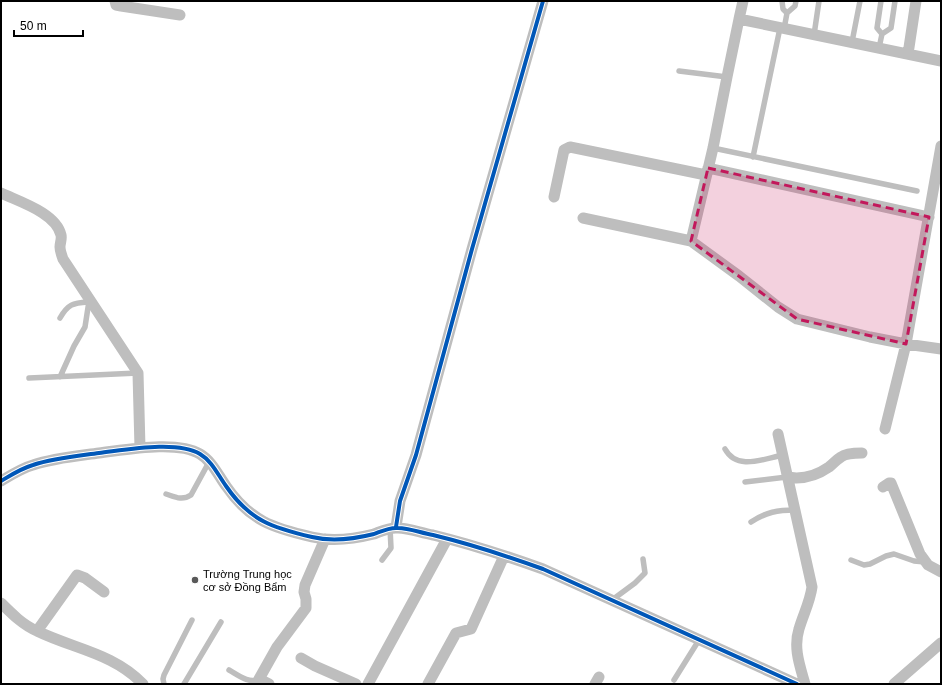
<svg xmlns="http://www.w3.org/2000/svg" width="942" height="685" font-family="Arial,sans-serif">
  <rect width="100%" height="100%" fill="#fff"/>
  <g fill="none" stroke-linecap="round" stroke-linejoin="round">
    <!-- service -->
    <path stroke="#bebebe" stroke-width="5.5" d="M782 1 783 9 787 13
      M881 1 877 28 882 34
      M784 29 787 13 795 6 796 1
      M814 35 819 1
      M852 42 860 1
      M879 48 882 34 891 28 895 1
      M679 71 727 77
      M713 148 917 191
      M753 157 780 28
      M60 318C68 304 73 303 88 302
      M60 377 74 346 85 327 89 301
      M29 378 138 373
      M725 449C737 471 763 459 783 455
      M745 482 787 477
      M166 494C175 497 182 501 191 495L209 462
      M751 522C766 512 778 510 795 510
      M382 560 391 548 390 528
      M851 560 864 565 870 564 886 556 894 554 914 561 925 562
      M612 600 635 583 645 573 643 559
      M229 670C238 675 249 684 259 679
      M674 680 699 640
      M164 684 163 679 164 675 192 620
      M184 684 221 622"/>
    <!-- minor -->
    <path stroke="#bebebe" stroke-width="11" d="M115 1 116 5 121 6 180 15
      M743 1 739 19 941 61
      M908 54 916 1
      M708 168 929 217
      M1 193C20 202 56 213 61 235 62 239 60 243 60 247 60 251 62 256 63 259L138 373 140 448
      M554 197 564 150 570 147 706 175
      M583 218 691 241 739 276 778 307 797 319 870 337 906 344 941 349
      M691 241 713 148 727 77 739 19
      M885 429 906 344 941 146
      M778 434 812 587C810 602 803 615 799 629 793 648 800 666 805 684
      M787 477C803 480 816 476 829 467 833 464 836 460 841 457 846 453 856 453 862 453
      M1 481C11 475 22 468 33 465 54 458 77 456 99 453 125 450 177 440 200 454 212 461 218 475 226 486 250 521 273 528 312 537 333 542 354 539 374 534 382 531 390 527 398 528 409 528 421 533 433 535 470 544 507 556 543 569L797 684
      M883 487 889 483H891L920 554 928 565 941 572
      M396 527 400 501 416 455 472 249 543 1
      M1 603C12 614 23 625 37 631 74 649 113 653 143 684
      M37 631 77 575 85 578 104 592
      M301 658 315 666 356 684
      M269 684 259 679 277 647 306 608V599L304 592 305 585 325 539
      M368 684 447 539
      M428 684 456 633 471 629 504 556
      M595 684 599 677
      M894 684 941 643"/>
    <defs>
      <path id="cycleway" d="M1 481C11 475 22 468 33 465 54 458 77 456 99 453 125 450 177 440 200 454 212 461 218 475 226 486 250 521 273 528 312 537 333 542 354 539 374 534 382 531 390 527 398 528 409 528 421 533 433 535 470 544 507 556 543 569L797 684
        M396 527 400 501 416 455 472 249 543 1"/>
    </defs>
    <!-- cycleway casing -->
    <use href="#cycleway" stroke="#fff" stroke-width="6"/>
    <!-- cycleway -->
    <use href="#cycleway" stroke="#0057b8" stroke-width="4"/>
  </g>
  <!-- marked area -->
  <path fill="#c2185b" fill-opacity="0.2" stroke="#c2185b" stroke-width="3" stroke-dasharray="8 5" stroke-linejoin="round" d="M708 168 929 217 906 344 797 319 691 241Z"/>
  <!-- markers -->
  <circle fill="#595959" stroke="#fff" stroke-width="1.5" cx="195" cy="580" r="4"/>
  <g text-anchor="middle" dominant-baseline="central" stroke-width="3" stroke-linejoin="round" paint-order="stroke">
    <!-- poi labels -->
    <g font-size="11" fill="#000" stroke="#fff" text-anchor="start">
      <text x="203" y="574">Trường Trung học<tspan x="203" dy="13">cơ sở Đồng Bẩm</tspan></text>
    </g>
  </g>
  <!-- border -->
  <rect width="942" height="685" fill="none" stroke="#000000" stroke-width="4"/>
  <!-- scale -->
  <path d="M14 30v6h69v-6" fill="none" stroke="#000000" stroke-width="2"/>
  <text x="20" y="30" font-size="12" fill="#000000" stroke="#ffffff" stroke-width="3" paint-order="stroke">50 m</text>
</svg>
